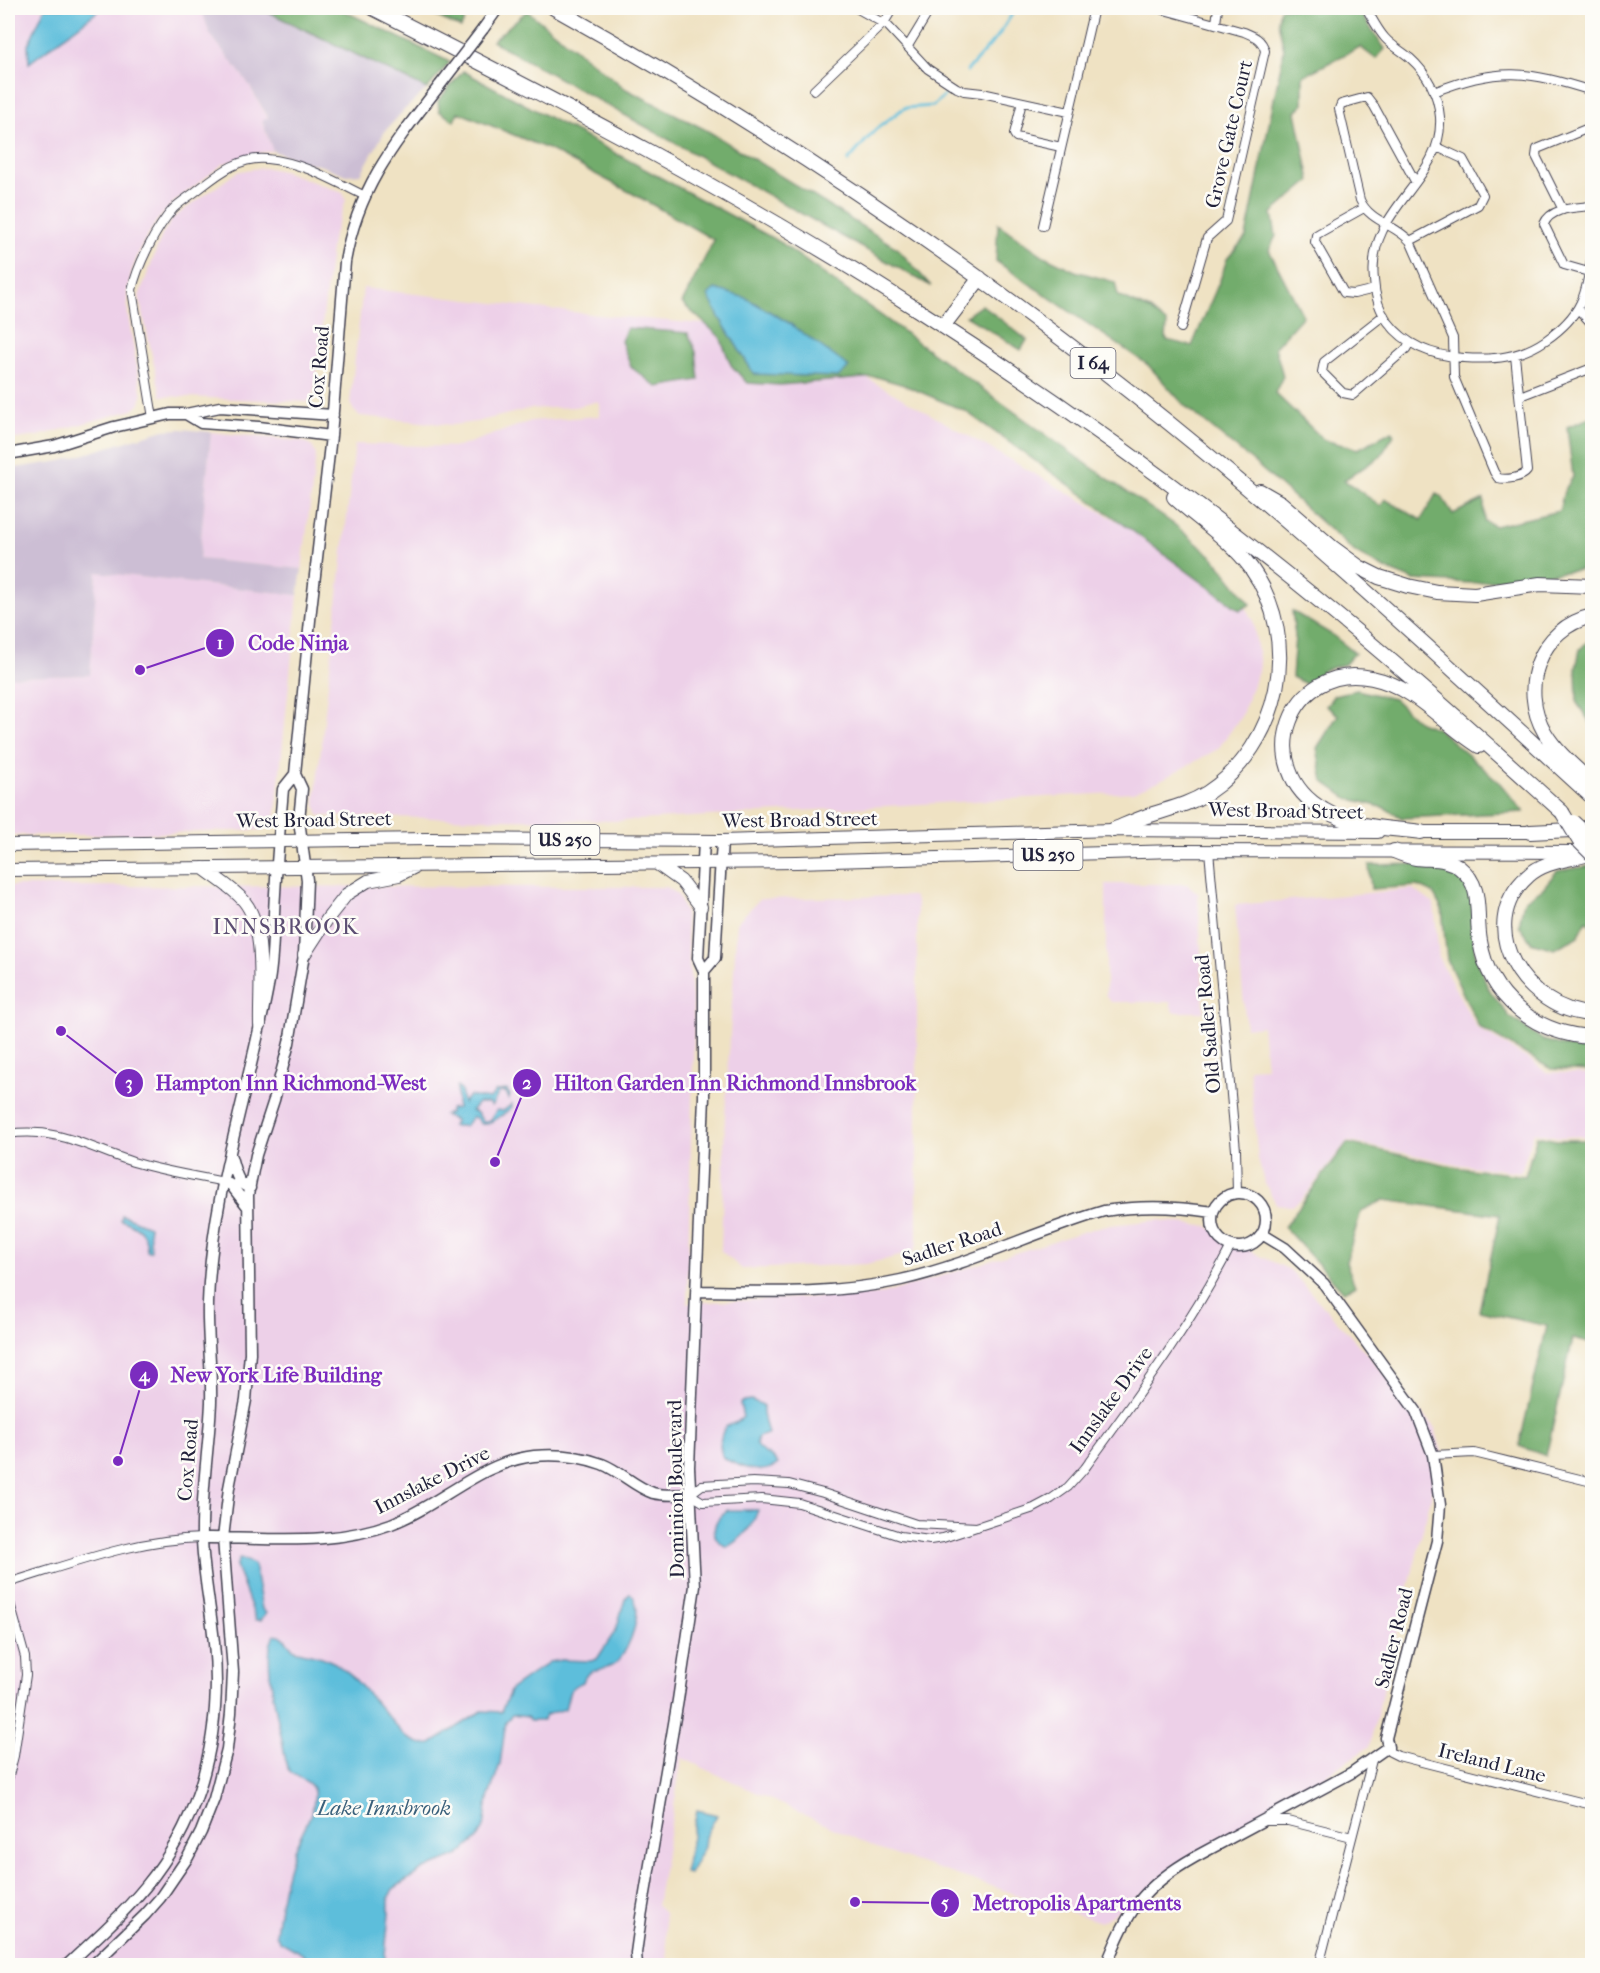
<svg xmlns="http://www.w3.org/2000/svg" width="1600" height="1973" font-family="'IM FELL French Canon',serif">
  <rect width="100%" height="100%" fill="#fdfcf7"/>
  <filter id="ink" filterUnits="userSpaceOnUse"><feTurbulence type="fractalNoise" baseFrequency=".0167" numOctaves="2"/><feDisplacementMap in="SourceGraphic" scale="12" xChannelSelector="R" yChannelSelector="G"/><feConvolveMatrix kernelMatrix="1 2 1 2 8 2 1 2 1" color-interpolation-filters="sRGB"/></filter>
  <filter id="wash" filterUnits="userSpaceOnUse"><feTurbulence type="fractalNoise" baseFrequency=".008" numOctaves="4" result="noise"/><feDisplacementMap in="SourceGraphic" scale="24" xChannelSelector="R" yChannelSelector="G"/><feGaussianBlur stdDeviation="1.35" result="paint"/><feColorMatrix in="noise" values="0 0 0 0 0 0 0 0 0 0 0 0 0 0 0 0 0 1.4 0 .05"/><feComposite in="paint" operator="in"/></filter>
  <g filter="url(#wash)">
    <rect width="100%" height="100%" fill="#efe2c3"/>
    <!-- built -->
    <path fill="#edd0e8" d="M8 8H201L210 34 246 80 268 118 262 122 273 151 252 154 223 164 173 203 156 222 142 245 132 270 127 293 128 315 142 396 139 405 133 410 38 436 8 440Z
      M268 168 283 171 343 193 346 200 332 240 315 387 311 398 307 402 161 396 139 296 162 235 173 218 237 172 251 169Z
      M363 288 599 315 784 331 1235 588 1253 621 1260 665 1242 715 1218 749 1157 782 1133 792 620 821 319 816 315 801 355 444 458 447 531 421 599 416V401L575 407 529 409 476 422 452 425 360 416 354 411 350 403Z
      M211 432 300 441 307 443 313 448 316 455 302 569 199 559Z
      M97 572 298 595 275 821 271 827 262 830 104 835H8V677L90 675Z
      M1106 884H1187L1198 893 1204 1012H1173L1170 1002H1111L1106 996Z
      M8 886 666 887 678 895 685 913 694 1021 687 1303 883 1294 1102 1226 1158 1220 1209 1227 1260 1256 1290 1270 1435 1428 1442 1453 1369 1747 1101 1922 880 1850 682 1758 657 1906 664 1913 668 1965H8Z
      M1413 889 1434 904 1439 959 1477 1028 1533 1062 1546 1072 1592 1074V1136L1559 1137 1534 1132 1521 1172 1462 1165 1347 1141 1303 1198 1292 1206 1277 1205 1264 1182 1258 1159 1249 1068 1266 1067 1262 1026 1246 1028 1235 905Z
      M913 896 917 903V1244L913 1253 866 1264 742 1269 721 1251 725 1116 737 922 760 899Z"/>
    <!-- industrial -->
    <path fill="#ccbed4" d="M201 8H260L427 89 405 109 385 131 361 174 347 175 319 165 304 162 273 151 262 121 268 117 246 80 210 34Z
      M181 429 211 432 199 559 302 569 298 595 97 572 90 675 8 677V469L62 461 164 430Z"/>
    <!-- forest -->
    <path fill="#72ac6c" stroke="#4a6754" stroke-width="1.5" fill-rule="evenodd" d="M260 8H338L450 62 427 89Z
      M419 8H469L461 28Z
      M1280 8H1353L1361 14 1385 49 1376 59 1360 47 1303 76V104L1296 112 1310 181 1272 213 1276 236 1269 250 1303 316 1275 347 1283 376 1275 393 1324 440 1358 449 1392 431 1394 435 1380 457 1344 480 1381 506 1385 499 1421 520 1436 494 1442 497 1453 514 1484 499V521L1495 526 1559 511 1564 491 1573 477 1567 427 1592 417V543L1580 570 1472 583 1413 580 1383 568 1356 553 1256 464 1185 406 1148 365 996 261 998 224 1044 256 1075 271 1115 282 1118 296 1150 310 1167 324 1166 340 1192 346 1220 280 1227 259 1246 237 1284 50 1278 21Z
      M527 11 626 89 708 131 897 248 931 286 492 41Z
      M463 71 778 241 1078 458 1175 525 1214 558 1251 604 1240 610 1089 499 965 411 904 385 877 377 780 385 747 383 731 365 720 337 682 303 714 240 639 197 548 149 458 112 454 121 439 111 438 101ZM746 298 789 323 848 367 754 374 719 317Z
      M982 305 1027 340 1021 350 966 316Z
      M627 328 688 333 696 352 699 380 657 387 631 367 621 341Z
      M1292 611 1331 634 1355 653 1345 664 1324 670 1306 684 1292 677 1295 636Z
      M1592 637V725L1577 703 1576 668 1580 649Z
      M1357 690 1394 699 1419 722 1438 729 1498 781 1524 812 1402 818 1385 808 1347 798 1323 781 1317 748 1338 715 1326 706 1334 695Z
      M1425 864 1448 869 1465 883 1472 899 1475 953 1488 988 1509 1016 1543 1040 1576 1049 1592 1051V1071L1551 1069 1479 1027 1447 960 1442 910 1433 893 1417 886 1371 889 1369 865Z
      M1590 866 1592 868V927L1587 920 1578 937 1554 949 1531 942 1519 925 1524 901 1543 888 1557 871Z
      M1537 1136 1556 1140H1592V1343L1573 1338 1546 1456 1519 1446 1547 1326 1479 1311 1500 1215 1384 1200 1361 1211 1346 1262 1355 1286 1343 1291 1284 1227 1347 1143 1461 1168 1525 1176Z"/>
    <!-- water -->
    <path fill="#5dbedb" stroke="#40708b" stroke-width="1.5" d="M45 8H102L29 63 28 45Z
      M715 289 746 298 789 323 849 367 838 377 754 374 719 317 708 295Z
      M457 1087 461 1090 463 1103 469 1096 490 1099 496 1091 507 1090 510 1095 509 1099 506 1092H499L492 1106 488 1103H478L471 1111 476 1112 483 1121C496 1121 490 1116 497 1110L503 1111 512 1104V1107C506 1114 496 1119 487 1124H481L476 1118 472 1117 465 1126H452L456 1121 444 1115 450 1113V1109L457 1108Z
      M122 1215 149 1226 151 1251H147C147 1232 138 1226 121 1220Z
      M751 1400 763 1405V1414L768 1434 758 1437 756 1445C761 1454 772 1454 778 1464 762 1477 739 1466 723 1458 719 1446 719 1439 725 1427L737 1422 743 1417 740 1404 744 1401Z
      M728 1510H758C753 1526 742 1539 727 1547 708 1538 712 1520 728 1510Z
      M240 1558 254 1564 262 1609 266 1613 261 1620H256L236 1566Z
      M630 1593C646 1607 630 1649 617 1662 606 1672 587 1666 583 1682 566 1689 570 1693 565 1709L546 1715 542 1721H530L527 1717 512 1715 506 1721 500 1764 488 1799 484 1827 479 1837 459 1855 422 1870 393 1889 389 1897V1914L384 1965H321L280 1941 276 1935C279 1908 284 1878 293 1853 299 1835 317 1811 314 1792 312 1778 289 1778 286 1764 284 1738 258 1653 275 1635L283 1637 294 1650 322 1657 335 1663 354 1678 406 1737C415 1742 421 1745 431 1744L482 1711 501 1712 511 1689 549 1662 561 1660 591 1661 597 1659 616 1630 625 1599Z
      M697 1810 717 1815 705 1837 704 1847 689 1874 685 1873Z"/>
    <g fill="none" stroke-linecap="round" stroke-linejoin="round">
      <!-- stream -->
      <path stroke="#5dbedb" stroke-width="3" d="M967 71 998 36 1016 8
        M848 161 875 130 904 108 933 106 949 91"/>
    </g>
  </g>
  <g filter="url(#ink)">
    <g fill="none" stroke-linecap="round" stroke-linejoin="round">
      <defs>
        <path id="street" d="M856 8 888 26 928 69 957 88 964 91 982 93 1069 112
          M1157 8 1244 32C1254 36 1262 39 1265 51L1226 221 1207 238 1181 328
          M1366 8C1372 18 1377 29 1385 38 1392 46 1402 51 1410 58 1427 73 1438 94 1440 117 1444 183 1366 207 1374 280 1375 296 1379 310 1388 322 1406 346 1435 356 1464 358 1494 360 1520 358 1546 340 1582 315 1587 295 1592 252
          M1216 23 1218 8
          M908 46 931 8
          M814 90 884 23 893 8
          M1434 92C1498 66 1528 71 1592 91
          M1592 95 1591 121 1592 144
          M1022 102 1014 134 1016 137 1061 147
          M1415 181 1374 106 1367 97 1341 104 1339 109 1360 200C1370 222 1395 224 1410 241L1453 338 1454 377 1494 472 1498 478C1506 480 1522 478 1527 471L1515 356
          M1592 206C1576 208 1551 207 1544 224L1564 265 1592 273
          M1364 208 1321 232 1316 235 1315 242 1344 293 1354 294 1375 289
          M1563 210 1536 156 1537 149 1591 127
          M1043 226 1094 8
          M1410 241 1478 205 1483 195 1463 159 1437 147
          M1578 309 1592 324
          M1384 315 1324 362 1322 372 1343 393 1353 395 1406 349 1410 342
          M1520 396 1592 368
          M153 418 132 290C137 266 156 228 173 209 179 203 187 198 195 192 216 176 238 156 267 159 302 162 334 181 365 196
          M1209 851 1236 1150 1237 1193
          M8 1134C59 1127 87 1147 133 1162 163 1171 194 1176 225 1182
          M1433 1455 1474 1453 1592 1482
          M977 1527 916 1524 823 1493 789 1484 753 1482 702 1485 690 1494 703 1502 762 1499 799 1503 900 1536 930 1540 943 1538 1034 1508 1051 1499 1068 1487 1085 1468C1137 1396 1191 1325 1231 1246
          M8 1583C71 1564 136 1539 202 1538
          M8 1596 25 1657 26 1675 14 1756 8 1779
          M1388 1747 1390 1752 1398 1756 1592 1805
          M1265 1821H1288L1352 1837
          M1319 1966 1372 1760"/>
        <path id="secondary" d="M483 29 498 8
          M186 414 201 423 259 427 331 436
          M8 454 54 446 114 427 153 418 170 414H186L220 407 333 415
          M704 971 715 958 722 841
          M231 1157C235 1169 236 1184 250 1188
          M225 1182 231 1185 248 1207
          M1212 1220a27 27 0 1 1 54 0a27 27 0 1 1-54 0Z
          M696 1291C764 1292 834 1295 901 1280 971 1264 1036 1231 1104 1211 1142 1205 1175 1206 1213 1212
          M202 1538C266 1537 329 1547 391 1524 441 1505 480 1462 534 1456 557 1454 580 1456 602 1464 620 1471 635 1487 653 1493 665 1496 678 1495 690 1494
          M66 1966C125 1912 173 1869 199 1790 214 1743 219 1692 214 1643 211 1608 203 1574 202 1538 201 1492 209 1448 211 1402 212 1369 207 1336 208 1303 211 1193 250 1088 269 981 274 952 273 923 275 894 277 859 280 824 283 789L295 774
          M92 1966 145 1915 160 1898 188 1857 201 1832 214 1799 227 1749 231 1713 233 1672 223 1538 229 1488 246 1400 250 1353 248 1195 256 1155 274 1100 289 1043 304 955 307 880 299 820 302 789 295 774 311 610 331 436 345 262C358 187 395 143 440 85
          M637 1966 636 1953 641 1917 678 1700 695 1586 689 1467 704 1097V971L698 958 704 841
          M1106 1966C1128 1910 1142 1887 1195 1857L1351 1773 1388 1747 1386 1738 1437 1541 1440 1505 1433 1455 1416 1411 1324 1284 1285 1248 1262 1234"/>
        <path id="primary" d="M1414 832H1537
          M8 845 427 839 722 841 1113 830 1378 832
          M657 864 681 881 701 907
          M203 868C217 879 233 888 244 901 267 929 259 989 260 1025
          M8 870 797 862 1176 851 1585 852
          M304 955 328 918 347 894 368 881 399 875 415 867"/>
        <path id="highway" d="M373 8C561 103 747 199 924 314 1060 401 1191 496 1316 598 1401 667 1482 739 1562 812
          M554 8C770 128 976 267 1169 423 1315 541 1453 670 1592 797
          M943 326 980 278
          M1260 491 1281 503 1333 548 1359 567 1379 577 1408 586 1437 592 1475 594 1540 584 1592 586
          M1592 616C1540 628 1518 687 1545 733 1557 753 1576 768 1592 783
          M1113 830C1125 825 1136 820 1147 816 1168 809 1188 805 1207 793 1280 745 1303 641 1251 568 1231 540 1200 521 1174 497
          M1421 832C1388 828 1354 828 1324 810 1251 769 1289 660 1372 678 1416 687 1442 723 1479 746
          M1530 832 1592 829
          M1394 851C1401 854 1409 857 1416 858 1432 860 1447 857 1460 868 1484 887 1475 914 1480 941 1489 998 1536 1034 1592 1037
          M1592 853C1571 860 1545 860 1528 876 1471 927 1526 1011 1592 1014"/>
      </defs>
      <!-- street casing -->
      <use href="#street" stroke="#413f4f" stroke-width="10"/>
      <!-- secondary casing -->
      <use href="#secondary" stroke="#413f4f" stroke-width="13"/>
      <!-- primary casing -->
      <use href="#primary" stroke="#413f4f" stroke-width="14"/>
      <!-- highway casing -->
      <use href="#highway" stroke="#413f4f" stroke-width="16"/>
      <!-- street -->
      <use href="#street" stroke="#fff" stroke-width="8"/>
      <!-- secondary -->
      <use href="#secondary" stroke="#fff" stroke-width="10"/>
      <!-- primary -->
      <use href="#primary" stroke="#fff" stroke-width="12"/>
      <!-- highway -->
      <use href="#highway" stroke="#fff" stroke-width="14"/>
      <defs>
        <path id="secondary-bridge" d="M440 85 483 29"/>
        <path id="highway-bridge" d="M1562 812 1580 842 1592 854
          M1573 822 1592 840"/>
      </defs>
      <!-- secondary-bridge casing -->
      <use href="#secondary-bridge" stroke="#413f4f" stroke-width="13" stroke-linecap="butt"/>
      <!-- highway-bridge casing -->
      <use href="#highway-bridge" stroke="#413f4f" stroke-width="16" stroke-linecap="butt"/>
      <!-- secondary-bridge -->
      <use href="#secondary-bridge" stroke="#fff" stroke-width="10"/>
      <!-- highway-bridge -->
      <use href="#highway-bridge" stroke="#fff" stroke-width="14"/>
    </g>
  </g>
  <g text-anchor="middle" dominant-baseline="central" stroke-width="5" stroke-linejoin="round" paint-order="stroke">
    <!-- shield labels -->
    <g fill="#fdfcf7" stroke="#646373" stroke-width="1.5">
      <rect x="1070.5" y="348" width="45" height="30" rx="4.5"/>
      <rect x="530.5" y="825" width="69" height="30" rx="4.5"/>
      <rect x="1013.5" y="840" width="69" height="30" rx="4.5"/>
    </g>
    <g font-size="18" font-weight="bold" fill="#22223b">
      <text x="1093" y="363">I 64</text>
      <text x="565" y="840">US 250</text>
      <text x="1048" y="855">US 250</text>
    </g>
    <!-- street labels -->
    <g font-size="20" fill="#22223b" stroke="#fdfcf7">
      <text transform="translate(1229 134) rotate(-77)">Grove Gate Court</text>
      <text transform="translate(319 367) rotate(-85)">Cox Road</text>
      <text transform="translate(1286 811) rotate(1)">West Broad Street</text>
      <text transform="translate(314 820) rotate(-1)">West Broad Street</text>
      <text transform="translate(800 820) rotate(-1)">West Broad Street</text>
      <text transform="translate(1208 1024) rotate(-95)">Old Sadler Road</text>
      <text transform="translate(952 1244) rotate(-18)">Sadler Road</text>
      <text transform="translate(1111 1400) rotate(-54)">Innslake Drive</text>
      <text transform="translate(188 1460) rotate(-85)">Cox Road</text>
      <text transform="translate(432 1480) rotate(-27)">Innslake Drive</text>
      <text transform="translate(676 1489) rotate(-91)">Dominion Boulevard</text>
      <text transform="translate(1394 1638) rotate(-76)">Sadler Road</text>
      <text transform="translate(1492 1763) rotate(14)">Ireland Lane</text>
    </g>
    <!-- water labels -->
    <g font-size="21" font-style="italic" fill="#3a607b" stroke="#fdfcf7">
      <text x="384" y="1808">Lake Innsbrook</text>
    </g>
    <!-- quarter labels -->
    <g font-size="22" letter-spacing="1.5" fill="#5c4e73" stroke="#fdfcf7">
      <text x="286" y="927">INNSBROOK</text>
    </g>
  </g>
  <!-- callouts -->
  <path fill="none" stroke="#7b2cbf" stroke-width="2" d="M140 670L220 643M495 1162L527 1083M61 1031L129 1083M118 1461L144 1375M855 1902L945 1903"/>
  <g fill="#7b2cbf" stroke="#fdfcf7" stroke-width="2">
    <circle cx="140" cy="670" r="6"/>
    <circle cx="495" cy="1162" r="6"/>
    <circle cx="61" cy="1031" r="6"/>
    <circle cx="118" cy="1461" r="6"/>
    <circle cx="855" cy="1902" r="6"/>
    <circle cx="220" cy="643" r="15"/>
    <circle cx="527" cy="1083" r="15"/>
    <circle cx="129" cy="1083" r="15"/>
    <circle cx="144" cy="1375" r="15"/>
    <circle cx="945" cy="1903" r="15"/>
  </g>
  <g font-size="18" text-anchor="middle" font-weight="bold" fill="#fff">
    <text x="220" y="649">1</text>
    <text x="527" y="1089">2</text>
    <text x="129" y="1089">3</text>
    <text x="144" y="1381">4</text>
    <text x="945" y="1909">5</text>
  </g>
  <g font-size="21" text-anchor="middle" font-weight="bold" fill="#7b2cbf" stroke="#fdfcf7" stroke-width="5" stroke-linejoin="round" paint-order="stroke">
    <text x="298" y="650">Code Ninja</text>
    <text x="735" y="1090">Hilton Garden Inn Richmond Innsbrook</text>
    <text x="291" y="1090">Hampton Inn Richmond-West</text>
    <text x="276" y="1382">New York Life Building</text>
    <text x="1077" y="1910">Metropolis Apartments</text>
  </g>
  <!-- margin -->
  <rect width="1600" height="1973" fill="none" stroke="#fdfcf7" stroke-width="30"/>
</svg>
